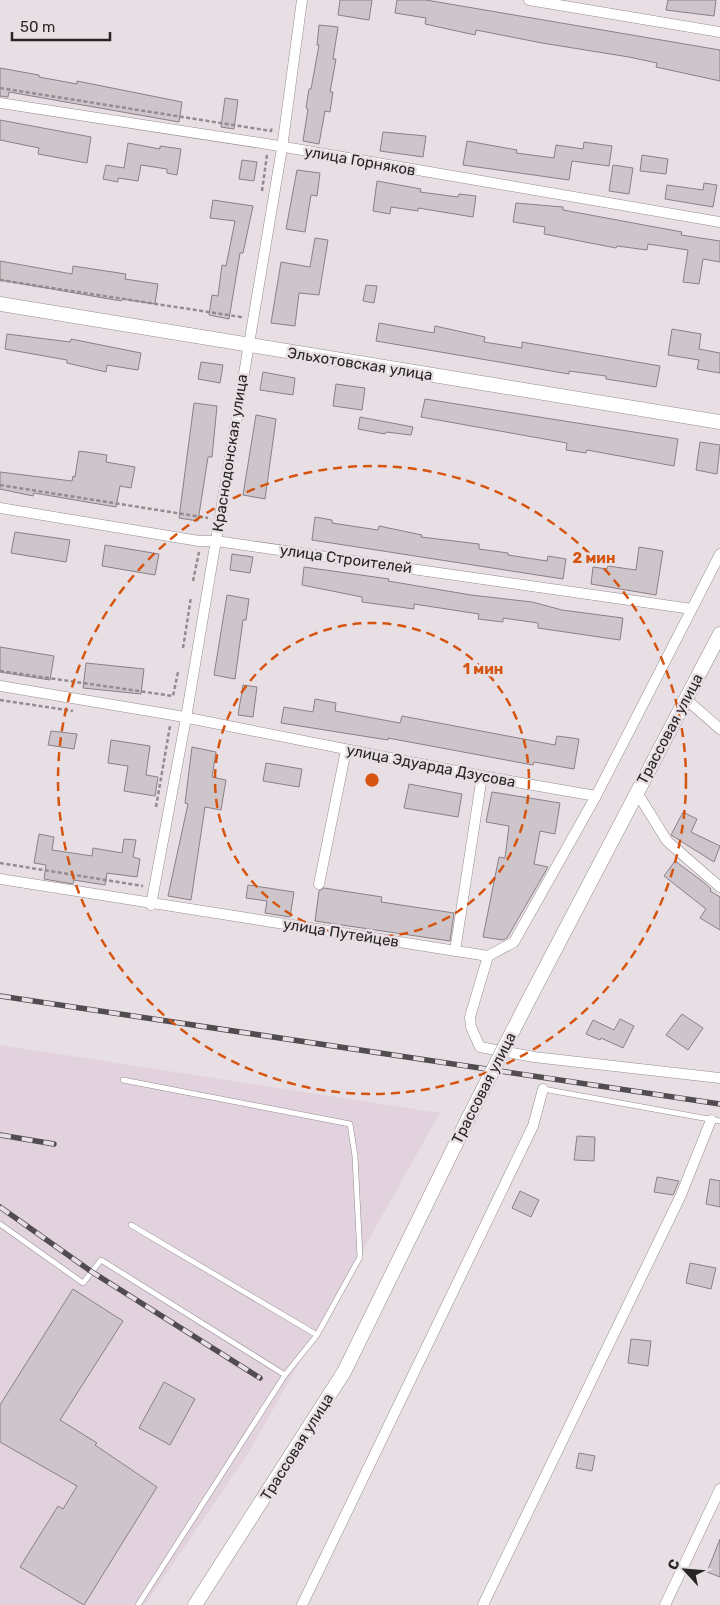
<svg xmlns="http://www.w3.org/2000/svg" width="720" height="1605" font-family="Rubik,sans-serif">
  <rect width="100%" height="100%" fill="#e8dfe5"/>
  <!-- built -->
  <path fill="#e2d2dd" d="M0 1045 440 1113 249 1452 145 1605H0Z"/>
  <!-- building -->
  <path fill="#cec5cb" stroke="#898187" d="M340 0H372L369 20 338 15Z
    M397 0H426L720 50V81L656 67 657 63 629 57 542 43 476 30 475 35 425 24 426 18 395 13Z
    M668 0H716L714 16 666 10Z
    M319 25 338 27 333 59H336L330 92H333L330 112 325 111 319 144 303 141 308 109 306 108 309 89H311L319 45H317Z
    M0 68 39 75V77L77 84V81L182 102 179 122 9 92 8 97 0 96Z
    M225 98 238 100 234 129 221 127Z
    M0 120 91 137 87 163 38 154 39 148 0 140Z
    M383 132 426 136 423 157 380 151Z
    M467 141 517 150 516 153 554 158 556 145 583 149 584 142 612 146 609 166 572 161 569 180 463 165Z
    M128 143 160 149V146L181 149 177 175 167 173V169L141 165 138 181 118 178V182L103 179 106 165 124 168Z
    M642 155 668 159 666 174 640 171Z
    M242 160 257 162 254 181 239 179Z
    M613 165 633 168 629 194 609 191Z
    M297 170 320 173 317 196 311 195 305 232 286 229Z
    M377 181 421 189 420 192 458 197 459 194 476 196 473 217 418 208V211L391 207 390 214 373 211Z
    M704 183 717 185 713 207 665 199 667 185 703 190Z
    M213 200 253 206 243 253H240L229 319 209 315 212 295 218 296 222 265 226 266 235 221 210 218Z
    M516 203 563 207V210L682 232 681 235 720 241V262L703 259 699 284 683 282 688 250 648 244 647 250 617 246 616 248 544 234 545 227 513 222Z
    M315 238 328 240 319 295 299 293 295 326 271 323 281 262 310 267Z
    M0 261 72 274 73 266 126 274 125 279 158 284 155 304 122 299 121 301 0 280Z
    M366 285 377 286 374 303 363 301Z
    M379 323 434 333 435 326 485 337 484 342 522 348V342L660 366 656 387 606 379V376L569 371V374L376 341Z
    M672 329 701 334 699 349 720 353V373L697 369 699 360 668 355Z
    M7 334 70 342 71 339 141 353 138 370 107 365 106 372 67 363V360L5 349Z
    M201 362 223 365 220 383 198 379Z
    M263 372 295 378 293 395 260 390Z
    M336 384 365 388 362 410 333 406Z
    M425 399 678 439 674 466 587 450 586 453 566 450 567 443 421 417Z
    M194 403 217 406 212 457H208L198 521 179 518Z
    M256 415 276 419 265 499 243 495Z
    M360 417 413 427 411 435 386 432 385 434 358 429Z
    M700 442 720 445 717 474 696 470Z
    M79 451 107 455 106 462 135 467 131 488 120 486 116 507 34 493 33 496 0 489V472L72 481 73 476 75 477Z
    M315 517 332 520V523L378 530 379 526 422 535 421 537 479 544V549L508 553V555L547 561 548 556 566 559 563 579 312 540Z
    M15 532 70 540 66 562 11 553Z
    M105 545 159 554 155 575 102 566Z
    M639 547 663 551 656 595 591 584 593 567 607 569 608 566 636 570Z
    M232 554 253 557 250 573 230 570Z
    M304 567 389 579 388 581 471 595 532 602 562 610 623 618 620 640 538 628V623L503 618V622L478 619 479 614 414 604V609L362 602V597L302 585Z
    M227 595 249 599 246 620H243L235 679 214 675Z
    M0 647 54 656 50 680 0 672Z
    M86 663 144 669 141 694 83 688Z
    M243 685 257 687 253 717 238 715Z
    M315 699 336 703 335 711 400 723 402 716 555 745 557 736 579 739 574 769 534 762 533 765 388 738V740L281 723 284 707 313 712Z
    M51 731 77 734 74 749 48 745Z
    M111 740 150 746 146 775 158 777 155 796 124 791 128 766 108 763Z
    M192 747 216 752 212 777 226 780 221 810 205 807 191 900 168 896 188 804 185 803Z
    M266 763 302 769 299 787 263 781Z
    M409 784 462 794 458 817 404 808Z
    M492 792 560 803 555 834 540 831 534 864 548 867 507 938 503 940 483 937 499 857 505 858 509 826 486 822Z
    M683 812 697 819 691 832 720 846 714 862 671 835Z
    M39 834 54 837 52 850 92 856 93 848 122 853 124 839 136 840 133 857 140 859 137 877 107 873 105 885 74 880 73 884 44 879 46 865 34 863Z
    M675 861 702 881 711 889 710 891 720 897V930L700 918 706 909 664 876Z
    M248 885 294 892 290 917 265 913 267 901 246 898Z
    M324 888 382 897 381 902 454 913 450 941 315 921 319 891Z
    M682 1014 703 1028 688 1050 666 1035Z
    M620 1019 634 1026 623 1048 601 1038 600 1040 586 1034 593 1020 614 1030Z
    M577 1136 595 1137 594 1161 574 1160Z
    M657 1177 679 1181 673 1195 654 1192Z
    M710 1179 720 1181V1207L706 1204Z
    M520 1191 539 1200 531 1217 512 1208Z
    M690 1263 716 1268 711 1289 686 1283Z
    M73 1289 123 1321 60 1420 97 1443 95 1445 157 1487 84 1605 20 1567 58 1506 63 1509 77 1486 0 1442V1405Z
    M631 1339 651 1341 648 1366 628 1363Z
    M164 1382 195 1399 170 1445 139 1428Z
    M579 1453 595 1456 592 1471 576 1468Z
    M720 1539V1577L707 1572Z"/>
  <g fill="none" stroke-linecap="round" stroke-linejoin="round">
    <defs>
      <path id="service" d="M123 1080 350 1124 355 1156 360 1257 317 1335
        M543 1089 720 1121
        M0 1224 83 1283 101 1260 285 1375
        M131 1225 317 1335 285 1375 138 1605"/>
      <path id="minor" d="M529 0 720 32
        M0 103 267 144 720 222
        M0 508 199 541H216L692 609
        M0 686 173 715 482 776 596 796 720 554
        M687 700 720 729
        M636 791 667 841 720 887
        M0 879 488 956 514 942 596 796
        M319 884 346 750
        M151 905 186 718 282 148 302 0
        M455 951 482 776
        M488 956 470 1017 471 1027 480 1047 534 1057 720 1078
        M302 1605 533 1126 543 1089
        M483 1605 681 1195 711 1120
        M665 1605 720 1489"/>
      <path id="tertiary" d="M0 304 720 422
        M525 1007 720 634
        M195 1605 344 1372 468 1119"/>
    </defs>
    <!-- service casing -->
    <use href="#service" stroke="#948c91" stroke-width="6"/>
    <!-- minor casing -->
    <use href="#minor" stroke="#948c91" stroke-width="11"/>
    <!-- tertiary casing -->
    <use href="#tertiary" stroke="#948c91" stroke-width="15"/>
    <!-- path -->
    <path stroke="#928b8f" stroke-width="2.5" stroke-dasharray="4 2.5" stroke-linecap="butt" d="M0 88 271 131 272 127
      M262 191 267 155
      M0 280 241 317V314
      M0 485 208 518
      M193 581 199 552
      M183 648 191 597
      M0 671 173 696 178 672
      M0 700 73 711
      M156 807 170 726
      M0 863 143 886"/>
    <!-- service -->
    <use href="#service" stroke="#fff" stroke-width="5"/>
    <!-- minor -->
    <use href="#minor" stroke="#fff" stroke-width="10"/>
    <!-- tertiary -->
    <use href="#tertiary" stroke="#fff" stroke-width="14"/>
    <defs>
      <path id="rail" d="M0 996 720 1104
        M0 1135 54 1144
        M0 1207 92 1272 260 1378"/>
    </defs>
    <!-- rail casing -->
    <use href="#rail" stroke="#514c4f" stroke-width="5.5"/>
    <!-- rail -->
    <use href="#rail" stroke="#e8dfe5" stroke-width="4" stroke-dasharray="11" stroke-linecap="butt"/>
    <defs>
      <path id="tertiary-bridge" d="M468 1119 525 1007"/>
    </defs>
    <!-- tertiary-bridge casing -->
    <use href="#tertiary-bridge" stroke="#948c91" stroke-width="15" stroke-linecap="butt"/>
    <!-- tertiary-bridge -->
    <use href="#tertiary-bridge" stroke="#fff" stroke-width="14"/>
  </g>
  <!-- distance rings -->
  <g fill="none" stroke="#d5540f" stroke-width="2.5" stroke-dasharray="9 6">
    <circle cx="372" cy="780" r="157"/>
    <circle cx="372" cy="780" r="314"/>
  </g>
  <g text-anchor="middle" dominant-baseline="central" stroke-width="5" stroke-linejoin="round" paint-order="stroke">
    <!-- street labels -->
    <g font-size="15" fill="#282527" stroke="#e8dfe5">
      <text transform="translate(360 161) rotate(10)">улица Горняков</text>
      <text transform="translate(360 364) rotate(9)">Эльхотовская улица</text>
      <text transform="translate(230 453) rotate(-81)">Краснодонская улица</text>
      <text transform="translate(346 559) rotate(8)">улица Строителей</text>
      <text transform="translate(670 729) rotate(-62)">Трассовая улица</text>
      <text transform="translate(431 766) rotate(11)">улица Эдуарда Дзусова</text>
      <text transform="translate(341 933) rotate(9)">улица Путейцев</text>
      <text transform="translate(484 1088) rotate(-63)">Трассовая улица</text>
      <text transform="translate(297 1447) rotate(-58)">Трассовая улица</text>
    </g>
  </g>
  <circle cx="372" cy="780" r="8" fill="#d5540f" stroke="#e8dfe5" stroke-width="2.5"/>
  <g font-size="15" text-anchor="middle" font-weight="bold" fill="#d5540f" stroke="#e8dfe5" stroke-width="5" stroke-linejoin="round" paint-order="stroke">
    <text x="594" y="563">2 мин</text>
    <text x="483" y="674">1 мин</text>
  </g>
  <!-- north arrow -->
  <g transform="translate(685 1570) rotate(296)" stroke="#e8dfe5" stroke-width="4" paint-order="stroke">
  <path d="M0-4L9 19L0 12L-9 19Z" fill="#282527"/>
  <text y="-8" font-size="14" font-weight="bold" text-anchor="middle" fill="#282527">С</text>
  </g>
  <!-- scale -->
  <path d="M12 32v8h98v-8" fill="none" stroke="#282527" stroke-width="2.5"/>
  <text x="20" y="32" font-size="15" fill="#282527" stroke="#e8dfe5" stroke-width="4" paint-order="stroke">50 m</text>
</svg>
